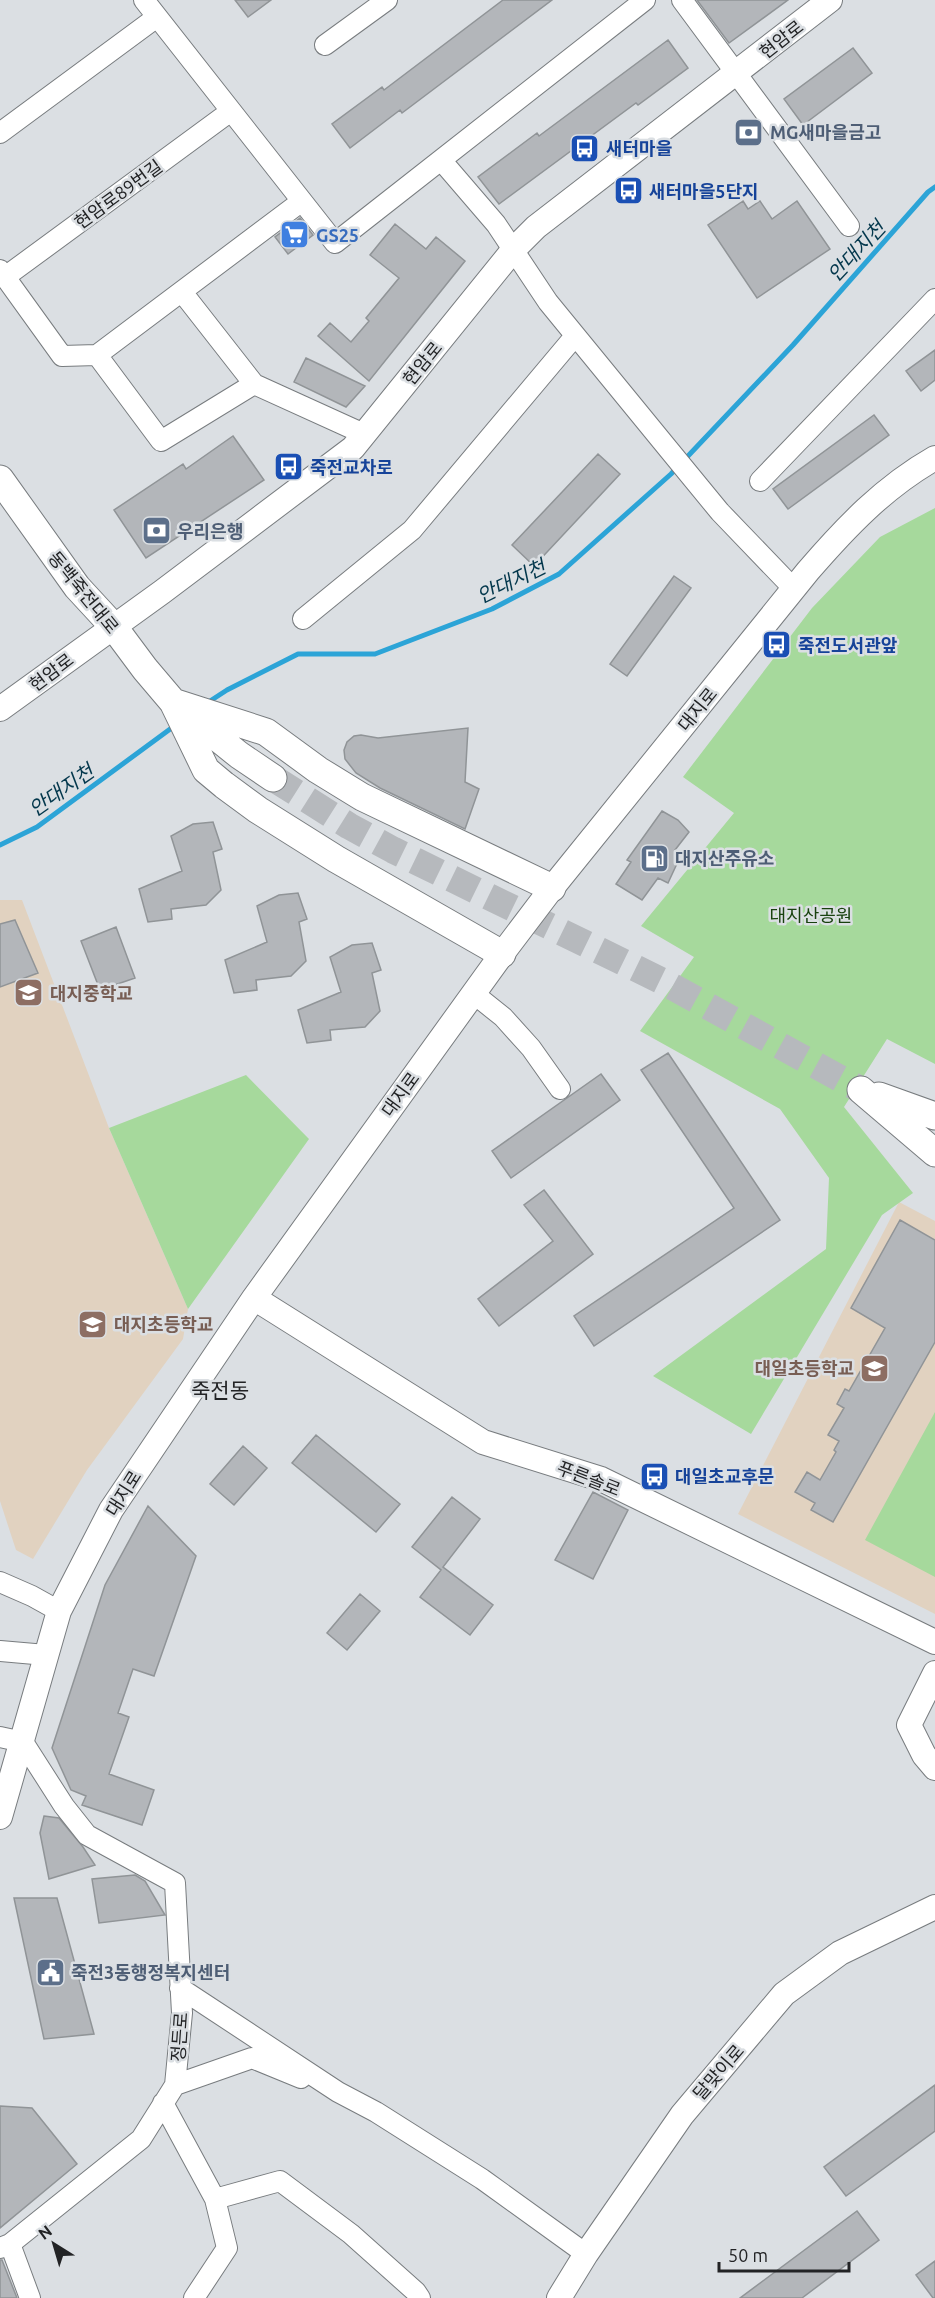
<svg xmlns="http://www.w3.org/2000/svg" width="935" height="2298" font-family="Ubuntu,'Noto Sans KR',sans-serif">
  <rect width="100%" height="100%" fill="#dbdfe3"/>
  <!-- education -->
  <path fill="#e1d2c0" d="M0 900H22L109 1128 188 1309 183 1339 87 1470 33 1559 16 1550 0 1501Z
    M899 1202 935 1221V1614L738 1514Z"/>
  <!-- green -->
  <path fill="#a6d99c" d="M935 508V1064L887 1039 844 1107 913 1193 882 1215 751 1434 653 1376 826 1249 829 1178 780 1109 640 1031 694 957 641 926 734 813 683 777 812 608 880 537Z
    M246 1075 309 1139 188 1309 109 1128Z
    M935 1412V1577L865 1540Z"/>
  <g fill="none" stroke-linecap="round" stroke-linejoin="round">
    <!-- stream -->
    <path stroke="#2ca4d7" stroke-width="5" d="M207 703 227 690 298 654H375L492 609 559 574 671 474 793 345 928 192 935 187
      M0 845 37 827 177 724"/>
  </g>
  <!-- building -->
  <path fill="#b3b6ba" stroke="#909497" stroke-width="1.5" d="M235 0H271L248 17Z
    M503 0H552L402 113 400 110 350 148 332 124 382 87 384 90Z
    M697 0H788L729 43Z
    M668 40 688 68 638 105 636 103 499 204 478 177 537 133 539 136Z
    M853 48 872 73 803 125 784 99Z
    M743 201 748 209 760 201 772 219 797 201 830 249 757 298 708 225Z
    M300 218 313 235 288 254 275 237Z
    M395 224 426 249 436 237 465 261 369 381 318 336 330 323 351 342 369 321 366 318 399 278 370 255Z
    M935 350V380L921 391 906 371Z
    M306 358 365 386 346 407 294 382Z
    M874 415 889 435 788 509 773 489Z
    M233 436 264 480 146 558 114 510 183 464 186 469Z
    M598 454 620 474 534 566 512 545Z
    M674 576 691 588 627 676 610 664Z
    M468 728 465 782 479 789 465 829 380 788 356 773 345 759 344 750 347 742 354 736 361 735 378 738Z
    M662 811 678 820 689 832 675 850 681 855 668 883 658 878 642 900 616 884 631 862 627 860Z
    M213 822 222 849 213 852 221 890 206 905 171 909 172 919 148 922 139 889 182 871 171 836 193 824Z
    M298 893 307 919 299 922 306 961 291 976 256 980 257 990 234 993 225 960 267 942 257 906 279 895Z
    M15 920 38 973 0 987V924Z
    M116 927 135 978 100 990 81 941Z
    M372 943 381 970 372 973 380 1011 365 1027 330 1030 331 1040 307 1043 298 1010 341 992 330 957 352 945Z
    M668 1053 780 1220 594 1346 574 1316 734 1208 641 1070Z
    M601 1074 620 1100 511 1178 492 1151Z
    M544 1190 593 1254 499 1326 478 1299 553 1241 524 1205Z
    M900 1220 935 1240V1342L833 1522 811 1510 815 1503 795 1492 807 1472 820 1480 836 1452 834 1450 839 1441 828 1435 844 1408 837 1404 845 1389 849 1391 885 1328 851 1308Z
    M316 1435 400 1504 376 1532 292 1463Z
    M243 1446 267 1468 234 1505 210 1484Z
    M593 1492 628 1510 593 1579 555 1560Z
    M452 1497 480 1519 443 1567 493 1605 470 1635 420 1597 441 1570 412 1547Z
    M148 1506 196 1556 154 1676 133 1669 118 1713 129 1717 109 1774 154 1790 142 1825 82 1805 86 1796 71 1790 52 1748 105 1585Z
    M360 1594 380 1611 347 1650 327 1633Z
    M44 1816 59 1818 83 1847 95 1865 49 1879 40 1833Z
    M135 1875 145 1881 165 1915 99 1923 92 1879Z
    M14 1898H57L94 2034 44 2039Z
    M935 2085V2131L846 2196 824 2167Z
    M0 2106 32 2108 77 2164 0 2228Z
    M857 2211 879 2240 802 2298H740Z
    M0 2260H2L17 2298H0Z
    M935 2261V2298H933L916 2275Z"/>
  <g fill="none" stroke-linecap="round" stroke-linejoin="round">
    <!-- secondary-tunnel -->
    <path stroke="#b6b9bd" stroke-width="27" stroke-dasharray="27 14" stroke-linecap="butt" d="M273 778 349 826 393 850 662 981 861 1090"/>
    <defs>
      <path id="minor" d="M144 0 335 243 645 0
        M682 0 849 226
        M325 45 387 0
        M0 133 157 17
        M441 160 496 224 548 302 665 445 720 512 794 589
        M0 270 62 356 97 355 302 201
        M5 277 231 111
        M182 292 254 384 364 434
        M97 355 161 441 254 384
        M760 481 935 299
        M303 619 412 530 575 336
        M473 993 503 1017 531 1048 560 1089
        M0 1582 32 1596 59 1611
        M0 1651 46 1655
        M0 1737 23 1742 64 1806 87 1835 175 1883 182 2013 175 2085 141 2139 10 2244 0 2248
        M180 1988 338 2092 376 2112 482 2179 586 2254
        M175 2085 252 2058 301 2078
        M163 2103 215 2199 280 2181 351 2234 416 2292 420 2298
        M10 2244 30 2298
        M194 2298 227 2248 215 2199"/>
      <path id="tertiary" d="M0 709 162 592 353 448 514 249 536 227 830 0
        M254 1298 483 1442 601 1479 935 1642
        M935 1673 909 1725 924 1755 935 1768
        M0 1817 59 1611 111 1510 254 1298 502 954 552 888 808 571C846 527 884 487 935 458
        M559 2298 586 2254 682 2115 784 1994 840 1953 935 1907"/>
      <path id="secondary" d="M0 479 77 587 113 626 145 669 173 702 239 755 273 778
        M173 702 266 732 318 770 362 797 552 888
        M173 702 206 770 224 785 258 810 336 859 502 954
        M861 1090 935 1153
        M879 1096 935 1116"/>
    </defs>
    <!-- minor casing -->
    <use href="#minor" stroke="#787c7f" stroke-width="22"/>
    <!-- tertiary casing -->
    <use href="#tertiary" stroke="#787c7f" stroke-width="26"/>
    <!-- secondary casing -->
    <use href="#secondary" stroke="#787c7f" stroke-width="29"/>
    <!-- minor -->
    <use href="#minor" stroke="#fff" stroke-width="20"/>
    <!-- tertiary -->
    <use href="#tertiary" stroke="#fff" stroke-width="24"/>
    <!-- secondary -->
    <use href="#secondary" stroke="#fff" stroke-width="27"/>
  </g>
  <!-- icons -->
  <defs>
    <symbol id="bank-square" viewBox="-11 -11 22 22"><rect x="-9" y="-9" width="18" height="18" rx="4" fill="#5c6f8a" stroke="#dbdfe3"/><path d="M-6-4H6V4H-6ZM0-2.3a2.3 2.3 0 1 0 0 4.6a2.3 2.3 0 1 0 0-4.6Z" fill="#fff"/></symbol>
    <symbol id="bus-square" viewBox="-11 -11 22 22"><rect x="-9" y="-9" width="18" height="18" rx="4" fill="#1a4fb4" stroke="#dbdfe3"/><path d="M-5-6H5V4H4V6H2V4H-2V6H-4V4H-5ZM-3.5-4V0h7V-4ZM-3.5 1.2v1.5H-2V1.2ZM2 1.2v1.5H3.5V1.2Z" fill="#fff"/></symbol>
    <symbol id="supermarket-square" viewBox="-11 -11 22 22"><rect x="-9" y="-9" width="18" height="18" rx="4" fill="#3f7fe0" stroke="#dbdfe3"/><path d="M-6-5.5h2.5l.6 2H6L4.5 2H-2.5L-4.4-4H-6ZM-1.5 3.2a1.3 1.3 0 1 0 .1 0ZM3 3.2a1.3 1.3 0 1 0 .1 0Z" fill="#fff"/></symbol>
    <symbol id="fuel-square" viewBox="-11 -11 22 22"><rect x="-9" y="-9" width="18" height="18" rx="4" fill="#5c6f8a" stroke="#dbdfe3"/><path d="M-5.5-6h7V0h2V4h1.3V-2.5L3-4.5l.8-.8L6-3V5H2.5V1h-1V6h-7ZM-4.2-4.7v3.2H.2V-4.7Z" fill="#fff"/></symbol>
    <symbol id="school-square" viewBox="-11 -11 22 22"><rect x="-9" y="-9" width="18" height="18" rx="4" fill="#8d6e63" stroke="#dbdfe3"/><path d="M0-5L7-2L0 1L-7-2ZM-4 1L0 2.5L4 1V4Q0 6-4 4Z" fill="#fff"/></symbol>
    <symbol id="civic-square" viewBox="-11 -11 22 22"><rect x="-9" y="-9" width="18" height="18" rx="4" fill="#5c6f8a" stroke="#dbdfe3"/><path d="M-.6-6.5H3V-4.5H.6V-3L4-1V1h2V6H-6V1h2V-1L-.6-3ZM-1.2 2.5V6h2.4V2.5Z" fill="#fff"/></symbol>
  </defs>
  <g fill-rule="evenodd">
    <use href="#bank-square" x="732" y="116" width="33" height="33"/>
    <use href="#bus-square" x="568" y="132" width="33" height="33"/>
    <use href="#bus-square" x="612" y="174" width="33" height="33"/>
    <use href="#supermarket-square" x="278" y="218" width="33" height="33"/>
    <use href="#bus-square" x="272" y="450" width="33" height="33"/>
    <use href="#bank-square" x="140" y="514" width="33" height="33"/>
    <use href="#bus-square" x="760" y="628" width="33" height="33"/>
    <use href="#fuel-square" x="638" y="842" width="33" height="33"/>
    <use href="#school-square" x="12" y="976" width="33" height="33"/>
    <use href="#school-square" x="76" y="1308" width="33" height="33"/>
    <use href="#school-square" x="858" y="1352" width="33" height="33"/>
    <use href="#bus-square" x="638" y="1460" width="33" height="33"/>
    <use href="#civic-square" x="34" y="1956" width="33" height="33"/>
  </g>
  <g text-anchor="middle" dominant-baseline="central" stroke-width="5" stroke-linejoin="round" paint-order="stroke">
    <!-- street labels -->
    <g font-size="18" fill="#222325" stroke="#dbdfe3">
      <text transform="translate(781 39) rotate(-38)">현암로</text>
      <text transform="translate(118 194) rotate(-36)">현암로89번길</text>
      <text transform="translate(422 363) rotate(-51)">현암로</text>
      <text transform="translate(84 592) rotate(51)">동백죽전대로</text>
      <text transform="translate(51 672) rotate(-37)">현암로</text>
      <text transform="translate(697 709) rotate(-51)">대지로</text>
      <text transform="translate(400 1094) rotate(-54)">대지로</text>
      <text transform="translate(589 1478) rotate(21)">푸른솔로</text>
      <text transform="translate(123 1493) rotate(-58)">대지로</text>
      <text transform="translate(179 2037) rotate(-86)">정든로</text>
      <text transform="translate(718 2072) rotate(-49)">달맞이로</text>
    </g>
    <!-- service labels -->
    <g font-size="18" font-weight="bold" fill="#4e5e75" stroke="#dbdfe3" text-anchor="start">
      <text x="770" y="132">MG새마을금고</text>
      <text x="177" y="531">우리은행</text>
      <text x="675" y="858">대지산주유소</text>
      <text x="71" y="1972">죽전3동행정복지센터</text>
    </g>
    <!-- transit labels -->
    <g font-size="18" font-weight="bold" fill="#164399" stroke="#dbdfe3" text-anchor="start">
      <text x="606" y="148">새터마을</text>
      <text x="649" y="191">새터마을5단지</text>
      <text x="310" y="467">죽전교차로</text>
      <text x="798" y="645">죽전도서관앞</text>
      <text x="675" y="1476">대일초교후문</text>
    </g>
    <!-- shop labels -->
    <g font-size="18" font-weight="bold" fill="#366cbe" stroke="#dbdfe3" text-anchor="start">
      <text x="316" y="235">GS25</text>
    </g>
    <!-- park labels -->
    <g font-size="18" fill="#18420e" stroke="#dbdfe3">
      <text x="811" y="915">대지산공원</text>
    </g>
    <!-- education labels -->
    <g font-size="18" font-weight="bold" fill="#785e54" stroke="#dbdfe3" text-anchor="start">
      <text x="50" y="993">대지중학교</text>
      <text x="114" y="1324">대지초등학교</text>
      <text x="854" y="1368" text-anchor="end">대일초등학교</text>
    </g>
    <!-- water labels -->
    <g font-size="20" font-style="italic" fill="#03374c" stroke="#dbdfe3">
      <text transform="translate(856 251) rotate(-47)">안대지천</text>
      <text transform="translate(511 581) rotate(-26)">안대지천</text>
      <text transform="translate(61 790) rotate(-35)">안대지천</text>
    </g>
    <!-- quarter labels -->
    <g font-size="21" fill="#222325" stroke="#dbdfe3">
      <text x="220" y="1390">죽전동</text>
    </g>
  </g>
  <!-- north arrow -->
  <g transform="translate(54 2244) rotate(323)" stroke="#dbdfe3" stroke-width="4.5" paint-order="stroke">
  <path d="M0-4.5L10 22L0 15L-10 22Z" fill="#222325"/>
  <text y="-9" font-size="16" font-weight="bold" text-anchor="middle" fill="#222325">N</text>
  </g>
  <!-- scale -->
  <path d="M719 2262v9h130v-9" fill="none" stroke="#222325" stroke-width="3"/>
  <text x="728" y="2262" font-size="18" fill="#222325" stroke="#dbdfe3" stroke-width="4.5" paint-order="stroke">50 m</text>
</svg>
